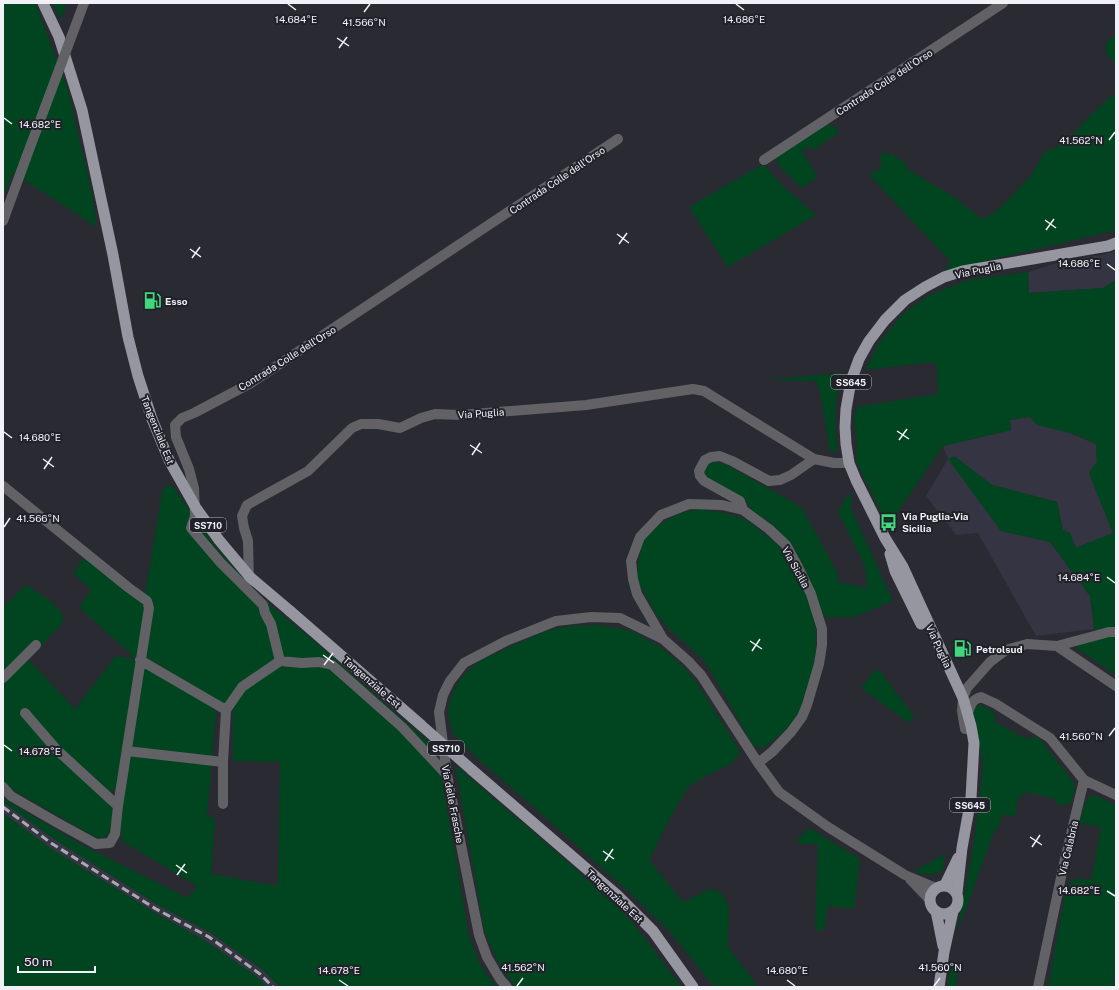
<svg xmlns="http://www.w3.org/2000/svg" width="1119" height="990" font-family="'Public Sans',sans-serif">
  <rect width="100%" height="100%" fill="#2a2a33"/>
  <!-- built -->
  <path fill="#343442" d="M1116 251V280L1103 288 1029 293 1028 272 1067 260 1102 255Z
    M1030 417 1096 444 1097 462 1089 473 1113 533 1076 548 1070 534 1063 530 1057 502 992 485 954 456 1001 531 1050 542 1090 596 1094 629 1036 636 978 533 956 535 926 496 948 459 943 446 1011 430 1010 420Z
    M3 802 54 839 158 905 211 933 263 970 280 987H267L257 977 206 941 154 912 48 847 3 813Z"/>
  <!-- green -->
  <path fill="#00451f" d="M3 3H35L67 86 92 193 97 227 13 173 3 198Z
    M52 3H67L61 19Z
    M1113 36 1116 39V63L1107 56 1106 43Z
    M1116 92V230C1059 245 1001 256 944 271L951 262 869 175 882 167 880 160 882 153 884 152C895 156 900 157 908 167L907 169 951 195 981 218C983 218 985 218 987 217 998 212 1024 184 1032 174 1038 166 1041 157 1046 150L1048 151C1068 144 1079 127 1093 113 1100 106 1109 99 1116 92Z
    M827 124C832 126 837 127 839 133L813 150 810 146 802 151 818 177 801 188 780 167 777 161V154Z
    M763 164 784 187 816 215 728 267 689 207Z
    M1028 272 1029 293 1103 288 1116 280V675L1076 648 1078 644 1096 641 1090 596 1050 542 1001 531 948 459 954 456 992 485 1057 502 1063 530 1070 533 1076 548 1113 533 1089 473 1097 462 1096 444 1077 435 1037 425 1030 417 1010 420 1011 430 943 446 888 526 856 461 857 441 854 419 856 407 938 394 937 369 934 362 865 370 879 343 903 314 929 295 969 280Z
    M842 373C834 399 834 425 838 451L830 452 820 391 815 381 765 380Z
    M710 462H716L725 464 796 504 803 510 838 574V582L867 588 865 566 838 512 849 493 853 502 850 506 893 601 854 617H824L815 594 800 559 791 543 780 532 768 521 751 510 747 501 741 496 710 481 705 475V468Z
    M172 485 217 549 265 601 320 646 436 749 457 863 468 932 479 963 496 987H280L263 970 211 933 158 905 54 839 3 802V796L9 802 80 844 188 898 197 886 122 841 121 836 122 832 120 828 143 665 211 707 216 711 207 816 215 818V821L211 874 278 886 280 762 233 761V710L144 656 153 600 145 594 163 488Z
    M700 509C715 512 731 513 745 519 751 522 757 528 762 532 771 539 781 547 788 557 798 574 810 602 814 621 820 649 811 694 795 718 788 729 773 740 762 749L753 745 715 678 702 658 669 629 655 613 637 579 638 563 643 541 657 526 679 513Z
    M84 558 142 601 145 608 117 787 112 792 109 791 86 769 81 775 112 804C114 810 113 814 112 820 110 831 109 841 95 837L13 790 3 780V607L26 585C39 594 58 603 64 618L60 626 28 659 75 709 116 656 136 659 79 607 91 590 73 573Z
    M599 625 632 631 662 648 683 666 697 683 741 753 729 765 704 777 688 787 671 816 649 860 683 902 710 889 722 893 729 907 728 947 758 987H714L671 933 631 894 528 802 475 756 453 733 448 715 450 701 456 685 464 675 479 661 545 631 568 626Z
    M875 670H879L914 716 909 723 861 688Z
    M982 705 995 713V722L1026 739 1033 737 1039 738 1074 783 1075 791 1069 805 1056 804V799L1026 792 1018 798 1015 816 1002 815 999 826 994 832 957 933 973 849 980 796 983 765 973 710 976 706Z
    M455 765 569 863 620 910 633 923 682 987H516L503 971 493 951 485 933Z
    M1091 796H1098L1116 806V961L1113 987H1048L1066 889 1070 883 1077 878 1089 880 1092 876 1101 828 1079 822 1086 801Z
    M3 813 49 847 154 912 206 941 257 977 267 987H3Z
    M810 828 860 859 854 909 828 906 824 930H815L818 844H798V839Z
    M945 854 943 870C932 877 926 875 914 871Z
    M951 966 957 973 956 985 958 987H947L949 975Z"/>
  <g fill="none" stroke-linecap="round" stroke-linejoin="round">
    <!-- minor -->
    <path stroke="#616166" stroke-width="10" d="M764 160 1003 3
      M3 221 26 158
      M3 486 129 588 147 601 149 608 118 806 57 750 25 713
      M743 510 740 501 704 481 700 476 699 471 705 460 711 457 720 456 732 461 769 481 780 480 791 475 814 459
      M249 581 248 541 244 528 242 516 247 505 308 471 352 428 361 424H378L400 428 421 418 435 414 461 415 586 405 693 389 704 391 814 459 834 463H849
      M1057 646 1109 632H1116
      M140 660 226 710
      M3 678 36 645
      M968 713C971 705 971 700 981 697L996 704 1050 738 1084 780 1116 795
      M965 729 962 711 963 698 967 688 990 662 1006 650 1027 644 1057 646 1116 686
      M127 751 223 762
      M758 763 772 752 791 732 802 717 807 705 819 664 822 645V629L811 594 798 567 786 545 769 529 743 510 722 505 689 504 661 515 640 537 631 561 633 579 637 594 663 639 688 661 701 675 758 763 779 792 828 827 905 875 936 888
      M447 775 402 727 332 665 319 662 302 663 280 661 271 624 265 613 263 605 220 562 191 528 195 516 194 488 189 469 176 437 175 425 182 418 194 413 251 383 618 139
      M3 787 11 796 56 822 96 844 110 843 115 834 118 806
      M223 804V762L226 710 242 687 280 661
      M910 879 930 900
      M507 987 500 979 487 957 479 935 447 775 439 712 443 695 450 681 464 663 506 641 556 621 591 617 620 618 663 639
      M1038 987 1063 868 1084 780"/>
    <!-- primary -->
    <path stroke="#9696a0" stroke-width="11" d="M43 3 59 37 82 110 113 255 128 337 138 376 152 419
      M890 554 895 571 921 624
      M290 611 421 725
      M472 770 617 895 653 931 693 987
      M945 885 958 858
      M930 900a14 14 0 1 1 28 0a14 14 0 1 1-28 0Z
      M957 893 962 848 971 798 974 743 971 726 963 698 903 567 885 538 856 480 849 463 846 444 845 427 846 409 851 381 859 359 869 341 885 320 905 300 925 287 944 277 963 271 1108 246 1116 243
      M936 911 943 946
      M939 987 944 952 953 911"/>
    <!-- rail -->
    <path stroke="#a9a9b0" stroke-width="3" stroke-dasharray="8 4" stroke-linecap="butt" d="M3 807 51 843 156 909 209 937 260 974 273 987"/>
    <!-- minor-bridge -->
    <path stroke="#616166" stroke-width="10" d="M26 158 84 3"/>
    <!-- primary-bridge -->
    <path stroke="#9696a0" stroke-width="11" d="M152 419 169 460 196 508 219 540 250 577 290 611
      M421 725 472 770"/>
  </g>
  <!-- ticks -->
  <path fill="none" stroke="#f1f1f7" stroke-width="1.5" d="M288 4 296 10M736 4 744 10M364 12 370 4M337 38 349 46M339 48 347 37M4 118 12 124M1109 140 1115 132M1045 220 1056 228M1046 230 1054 219M617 234 629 243M619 244 627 233M190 249 201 257M192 258 200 247M1107 264 1115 270M897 431 909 439M4 432 12 438M899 440 907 429M470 445 482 453M472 455 480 443M43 459 54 467M44 469 52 457M4 527 10 518M1107 577 1115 583M750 641 762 649M752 651 760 639M323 655 334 663M324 665 333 653M1109 736 1115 728M4 745 12 751M1030 837 1042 845M1032 847 1040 835M603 851 614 859M605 861 613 849M176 865 187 873M177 875 185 864M1107 891 1115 896M339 980 348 986M787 980 795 986M517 986 523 978M934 986 940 978"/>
  <!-- icons -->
  <defs>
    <symbol id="fuel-bare" viewBox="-9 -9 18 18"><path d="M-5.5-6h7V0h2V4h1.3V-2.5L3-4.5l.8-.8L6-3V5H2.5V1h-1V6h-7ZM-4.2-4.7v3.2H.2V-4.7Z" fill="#40d77d" stroke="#212129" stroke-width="2.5" paint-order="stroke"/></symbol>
    <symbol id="bus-bare" viewBox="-9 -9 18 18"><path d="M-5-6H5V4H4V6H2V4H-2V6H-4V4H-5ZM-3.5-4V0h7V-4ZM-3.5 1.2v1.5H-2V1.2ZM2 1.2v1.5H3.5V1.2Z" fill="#40d77d" stroke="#212129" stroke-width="2.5" paint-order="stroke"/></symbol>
  </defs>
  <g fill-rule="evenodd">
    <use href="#fuel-bare" x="140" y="288" width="25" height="25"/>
    <use href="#bus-bare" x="876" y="510" width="25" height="25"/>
    <use href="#fuel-bare" x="950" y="636" width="25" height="25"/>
  </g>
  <g text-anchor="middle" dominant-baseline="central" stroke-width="4" stroke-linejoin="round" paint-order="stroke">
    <!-- shield labels -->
    <g fill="#212129" stroke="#b3b3b9" stroke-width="1">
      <rect x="831" y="375" width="40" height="14" rx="3"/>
      <rect x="190" y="518" width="36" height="14" rx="3"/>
      <rect x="428" y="741" width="36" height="14" rx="3"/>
      <rect x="950" y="798" width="40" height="14" rx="3"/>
    </g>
    <g font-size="9" font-weight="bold" fill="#f1f1f7">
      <text x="851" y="382">SS645</text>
      <text x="208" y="525">SS710</text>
      <text x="446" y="748">SS710</text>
      <text x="970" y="805">SS645</text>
    </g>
    <!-- street labels -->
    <g font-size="10" fill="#f1f1f7" stroke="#212129">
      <text transform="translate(884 82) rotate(-33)">Contrada Colle dell'Orso</text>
      <text transform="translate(557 180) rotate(-34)">Contrada Colle dell'Orso</text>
      <text transform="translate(978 270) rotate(-12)">Via Puglia</text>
      <text transform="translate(287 358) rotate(-32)">Contrada Colle dell'Orso</text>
      <text transform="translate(481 413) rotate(-4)">Via Puglia</text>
      <text transform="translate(158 430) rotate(68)">Tangenziale Est</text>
      <text transform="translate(796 567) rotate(61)">Via Sicilia</text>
      <text transform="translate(939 646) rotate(65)">Via Puglia</text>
      <text transform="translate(372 682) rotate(41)">Tangenziale Est</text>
      <text transform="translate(453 804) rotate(79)">Via delle Frasche</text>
      <text transform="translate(1068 848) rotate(-77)">Via Calabria</text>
      <text transform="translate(615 896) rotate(43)">Tangenziale Est</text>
    </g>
    <!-- poi labels -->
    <g font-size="10" font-weight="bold" fill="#f1f1f7" stroke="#212129" text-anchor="start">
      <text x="165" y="301">Esso</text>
      <text x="902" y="516">Via Puglia-Via<tspan x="902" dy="12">Sicilia</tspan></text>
      <text x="976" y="649">Petrolsud</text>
    </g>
  </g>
  <g font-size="10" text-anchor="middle" fill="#f1f1f7" stroke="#212129" stroke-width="4" stroke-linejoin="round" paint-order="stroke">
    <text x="296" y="23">14.684°E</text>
    <text x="744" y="23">14.686°E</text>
    <text x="364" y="26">41.566°N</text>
    <text x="40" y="128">14.682°E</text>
    <text x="1081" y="144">41.562°N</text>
    <text x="1079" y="267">14.686°E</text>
    <text x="40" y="441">14.680°E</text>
    <text x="38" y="522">41.566°N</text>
    <text x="1079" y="581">14.684°E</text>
    <text x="1081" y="740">41.560°N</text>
    <text x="40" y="755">14.678°E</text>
    <text x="1079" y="894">14.682°E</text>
    <text x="523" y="971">41.562°N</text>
    <text x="940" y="971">41.560°N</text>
    <text x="339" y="974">14.678°E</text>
    <text x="787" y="974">14.680°E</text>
  </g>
  <!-- border -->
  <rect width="1119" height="990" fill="none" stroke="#f1f1f7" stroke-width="8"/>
  <!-- scale -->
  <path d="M18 966v6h77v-6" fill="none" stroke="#f1f1f7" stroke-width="2"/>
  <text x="24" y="966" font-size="12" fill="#f1f1f7" stroke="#212129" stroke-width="3" paint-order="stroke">50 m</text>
</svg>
